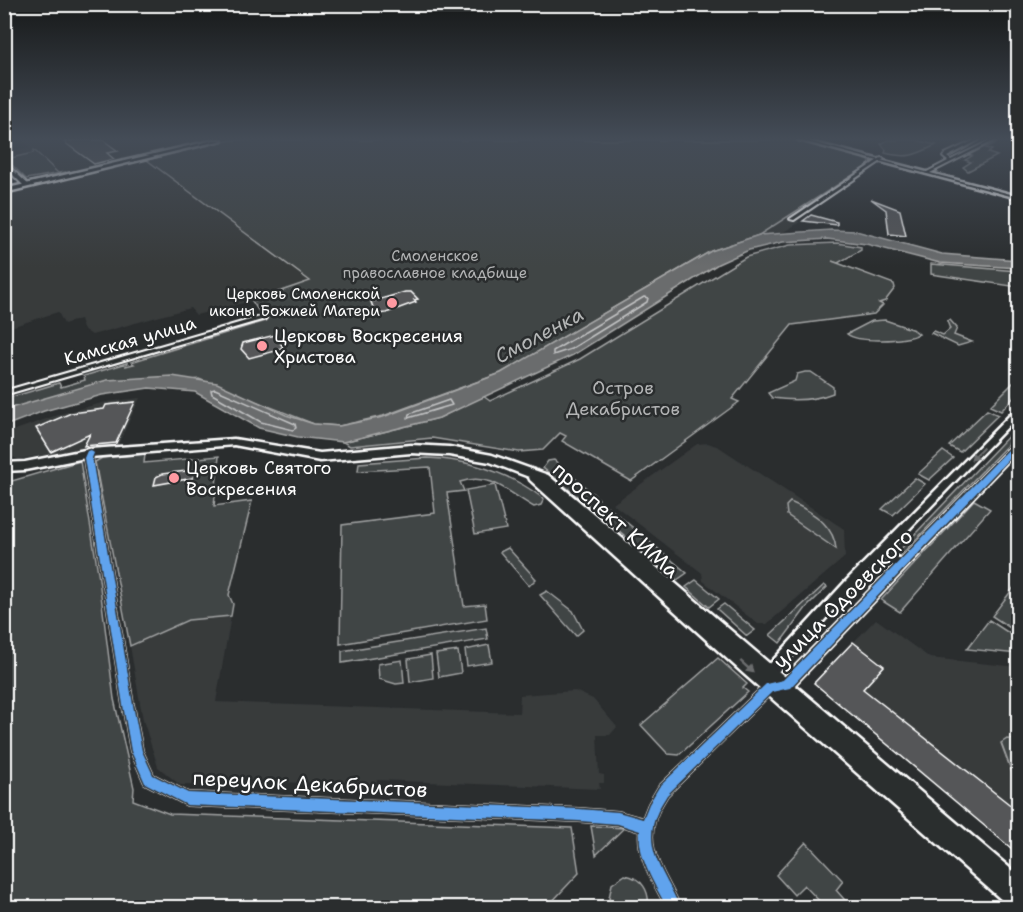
<svg xmlns="http://www.w3.org/2000/svg" width="1023" height="912" font-family="'Shantell Sans',sans-serif">
  <rect width="100%" height="100%" fill="#2a2d2e"/>
  <filter id="ink" filterUnits="userSpaceOnUse"><feTurbulence type="fractalNoise" baseFrequency=".0167" numOctaves="2"/><feDisplacementMap in="SourceGraphic" scale="12" xChannelSelector="R" yChannelSelector="G"/><feConvolveMatrix kernelMatrix="1 2 1 2 8 2 1 2 1" color-interpolation-filters="sRGB"/></filter>
  <g filter="url(#ink)">
    <!-- built -->
    <path fill="#373a3b" d="M23 140H202L33 180 6 152 29 147Z
      M147 160 310 281 263 298 196 315 190 308 92 335 83 329 80 319 64 324 58 312 5 329 4 193Z
      M813 199 819 201 792 219 800 222 782 233 759 235Z
      M140 398 118 445 18 459 12 457 5 440 4 434 63 413 106 402Z
      M708 443 719 447 844 529 845 557 767 624H758L703 581 702 573 613 504 697 444Z
      M231 616 216 702 519 713 520 695 575 691 593 699 617 727 610 735H597L599 774 604 775V783H599L600 789 377 780 376 786 230 780 228 786 180 785 158 767 143 720 130 646 188 620Z
      M876 619 930 658 1018 667V854L814 683Z"/>
    <!-- green -->
    <path fill="#414445" stroke="#a0a2a2" stroke-width="1.5" d="M231 140H793L869 160 870 164 759 235 711 251 501 373 383 416 339 426 314 424 199 379 14 407 5 410V399L59 383 61 387 85 380 84 376 127 363 126 366 134 364 131 362 265 321 252 301 310 281 147 160Z
      M888 140H916L936 145C915 155 909 159 885 153L886 150 881 144Z
      M996 141 998 142 986 148 992 150 988 153 997 156 968 171 963 167 971 162 965 160 972 156 969 155Z
      M34 150 58 173 66 172 26 179 5 158 8 155 11 158 33 153Z
      M837 243 861 247V250L838 263 832 261 894 284 895 288 885 301 879 303 883 305 874 314 792 325 732 399 739 402 631 481 562 441 566 436 560 433 543 450 519 452 432 438 350 446 343 442 439 418 483 396 490 401 580 359 746 257 790 245Z
      M931 264 1018 271V287L931 274Z
      M885 320 914 330 919 334C905 341 858 343 847 334L872 321Z
      M950 320 957 328 954 335 972 342 958 346 931 333 933 331 943 335 950 329 947 321Z
      M805 372H811L833 387V393C813 401 792 401 772 398L768 393 795 381 797 374Z
      M1016 380 1018 381V393L1001 411 990 406Z
      M987 410 998 415 960 452 949 446Z
      M1018 426V434L900 556 895 555Z
      M943 451 953 458 929 480 918 474Z
      M145 454 144 463 219 456 214 506 252 501 229 595 233 604 231 616 188 620 130 646 95 462 102 458Z
      M427 458C471 460 510 473 544 499L541 505 534 507C510 494 490 471 460 482L464 491 447 493 464 606 485 604 487 619 340 644 342 525 435 513 430 467 358 471 359 463Z
      M554 460 599 499 589 506 543 468 548 461Z
      M80 461 99 579 114 699 134 788 133 800 170 814 572 828 579 873 547 907H5V483Z
      M915 478 925 484 893 515 882 509Z
      M495 485 506 529 475 534 466 490Z
      M974 500 990 509 900 612 881 600Z
      M790 502C812 511 834 525 836 549L787 515 786 506Z
      M607 506 687 573 677 580 598 513Z
      M508 548 536 579 529 586 500 552Z
      M696 580 719 599 709 607 686 587Z
      M1018 582V633L992 616Z
      M824 585 827 587 806 608 780 643 770 635Z
      M547 591 573 611 583 630 576 636 540 595Z
      M724 604 755 630 747 636 717 609Z
      M989 620 1018 639V654L967 649Z
      M486 628 488 639 342 663V651Z
      M489 645 492 662 467 666 465 650Z
      M458 651 461 673 439 677 436 654Z
      M431 655 433 678 410 682 408 659Z
      M718 658 747 684 743 688 748 692 679 755 668 754 641 725Z
      M402 660 404 683 396 684 379 679 378 664Z
      M1007 739 1018 740V784L1015 781 1001 743Z
      M591 826 624 828 596 855Z
      M806 842 843 881 836 890 851 907H825L804 885 794 895 776 875Z
      M625 875C642 878 650 891 648 907H612L609 898 612 884Z"/>
    <!-- water -->
    <path fill="#6a6c6d" stroke="#a6a7a7" stroke-width="1.5" d="M831 230 856 231 942 254 1018 260V268L940 263 866 244 827 239 783 242 749 250 718 264 573 355 439 418 343 442 298 437 259 428 195 392 149 388 102 395 44 411 5 426V410L14 407 107 380 172 376 217 383 286 415 314 424 339 426 383 417 501 373 711 251 759 235Z"/>
    <g fill="none" stroke-linecap="round" stroke-linejoin="round">
      <!-- shore -->
      <path stroke="#c3c4c5" stroke-width="1.5" d="M644 297 648 298 647 302 571 349 553 355V351Z
        M215 389 295 424 296 428 293 430 261 422 212 394 211 390Z
        M449 400 452 405 408 418 409 414Z"/>
    </g>
    <!-- building -->
    <path fill="#555758" stroke="#fff" stroke-width="1.5" d="M76 140H103L118 151 107 153 114 159 94 164 64 142Z
      M871 199 900 210 906 236 889 234 886 210Z
      M811 215 837 222V225L803 221Z
      M405 292H411L418 299 414 300 416 302 386 313 378 314 374 310 371 302 374 301Z
      M275 335 283 347 275 351 249 358 241 349 243 343Z
      M135 402 116 443 84 446 90 434 51 452 36 428 71 413 104 409 106 405Z
      M194 470 193 478 154 485 156 477 162 474Z
      M853 642 884 666 863 689 1018 811V854L814 683Z"/>
    <g fill="none" stroke-linecap="round" stroke-linejoin="round">
      <defs>
        <path id="minor" d="M975 140H979L947 157 951 160 991 140H995L928 174 925 173 948 161 943 157 945 154Z
          M881 158 884 159 794 220 790 219Z
          M4 162 29 185V187H25L4 166Z
          M263 316 266 318 265 319 4 395V391Z
          M90 450 94 453 92 458 133 705 142 751 153 775 188 793 579 809 618 812 643 819 649 804 659 787 766 684 770 682 774 684 775 687 774 690 667 795C664 800 660 806 658 811 640 849 667 875 680 908H667C655 884 637 858 640 831L618 824 579 821 187 805 145 783 131 751 123 705 84 458 87 451Z"/>
        <path id="tertiary" d="M799 140H804L1018 196V198Z
          M1018 409V416L888 551 901 560 1015 443 1018 442V450L790 689 782 692 778 690 776 686 778 682 782 680 894 566 882 558 853 588 776 674 774 680 770 682 766 680 764 676 766 668 845 582 1015 410Z"/>
        <path id="secondary" d="M214 140H222L4 193V189Z
          M234 439 320 453 411 445 449 447 492 455 548 475 1018 875V908H1011L744 674 530 480 529 477 490 462 449 455 411 453 320 461 234 445 90 457 25 470 4 471V463L25 462 90 449Z"/>
      </defs>
      <!-- minor casing -->
      <use href="#minor" stroke="#fff" stroke-width="4"/>
      <!-- tertiary casing -->
      <use href="#tertiary" stroke="#fff" stroke-width="5"/>
      <!-- secondary casing -->
      <use href="#secondary" stroke="#fff" stroke-width="5"/>
      <!-- minor -->
      <use href="#minor" fill="#2a2d2e" fill-rule="evenodd"/>
      <!-- tertiary -->
      <use href="#tertiary" fill="#2a2d2e" fill-rule="evenodd"/>
      <!-- secondary -->
      <use href="#secondary" fill="#2a2d2e" fill-rule="evenodd"/>
      <defs>
        <path id="cycleway" d="M1015 443H1018V449L790 688 772 692 667 795C664 800 660 806 658 811 640 849 667 875 680 908H667C655 884 637 858 640 831L618 824 579 821 187 805 145 783 131 751 123 705 84 458 87 451 90 450 94 453 92 458 133 705 142 751 153 775 188 793 579 809 618 812 643 819 649 804 659 787 766 684 783 680Z"/>
      </defs>
      <!-- cycleway casing -->
      <use href="#cycleway" stroke="#2a2d2e" stroke-width="3"/>
      <!-- cycleway -->
      <use href="#cycleway" fill="#60a3ed" fill-rule="evenodd"/>
    </g>
    <!-- one-way arrows -->
    <defs><path id="oneway-solid" d="M-6-.8H1V-3.2L6.5 0L1 3.2V.8H-6Z" transform="scale(1.5)"/></defs>
    <g fill="#6a6c6d">
      <use href="#oneway-solid" transform="translate(977 454) rotate(135)"/>
      <use href="#oneway-solid" transform="translate(747 667) rotate(42)"/>
    </g>
  </g>
  <!-- sky -->
  <linearGradient id="sky" x2="0" y2="1"><stop stop-color="#171919"/><stop offset="0.52" stop-color="#444c57"/><stop offset="1" stop-color="#444c57" stop-opacity="0"/></linearGradient>
  <rect width="1023" height="267" fill="url(#sky)"/>
  <!-- markers -->
  <g fill="#ff9aa2" stroke="#2a2d2e" stroke-width="2">
    <circle cx="392" cy="303" r="6"/>
    <circle cx="262" cy="346" r="6"/>
    <circle cx="174" cy="478" r="6"/>
  </g>
  <g text-anchor="middle" dominant-baseline="central" stroke-width="5" stroke-linejoin="round" paint-order="stroke">
    <!-- far-park labels -->
    <g font-size="15" fill="#b3b4b5" stroke="#2a2d2e">
      <text x="435" y="256">Смоленское<tspan x="435" dy="17">православное кладбище</tspan></text>
    </g>
    <!-- far-poi labels -->
    <g font-size="15" fill="#fff" stroke="#2a2d2e" text-anchor="end">
      <text x="380" y="294">Церковь Смоленской<tspan x="380" dy="17">иконы Божией Матери</tspan></text>
    </g>
    <!-- poi labels -->
    <g font-size="18" fill="#fff" stroke="#2a2d2e" text-anchor="start">
      <text x="274" y="336">Церковь Воскресения<tspan x="274" dy="21">Христова</tspan></text>
      <text x="186" y="468">Церковь Святого<tspan x="186" dy="21">Воскресения</tspan></text>
    </g>
    <!-- street labels -->
    <g font-size="18" fill="#fff" stroke="#2a2d2e">
      <text transform="translate(130 341) rotate(-16)">Камская улица</text>
    </g>
    <!-- park labels -->
    <g font-size="18" fill="#b3b4b5" stroke="#2a2d2e">
      <text x="623" y="388">Остров<tspan x="623" dy="21">Декабристов</tspan></text>
    </g>
    <!-- water labels -->
    <g font-size="20" font-style="italic" fill="#b4b6b6" stroke="#2a2d2e">
      <text transform="translate(539 335) rotate(-28)">Смоленка</text>
    </g>
    <!-- near-street labels -->
    <g font-size="21" fill="#fff" stroke="#2a2d2e">
      <text transform="translate(616 520) rotate(42)">проспект КИМа</text>
      <text transform="translate(843 599) rotate(-45)">улица Одоевского</text>
      <text transform="translate(310 784) rotate(3)">переулок Декабристов</text>
    </g>
  </g>
  <!-- margin -->
  <rect width="1023" height="912" fill="none" stroke="#2a2d2e" stroke-width="24"/>
  <rect x="12" y="12" width="999" height="888" fill="none" stroke="#fff" stroke-width="2" filter="url(#ink)"/>
</svg>
